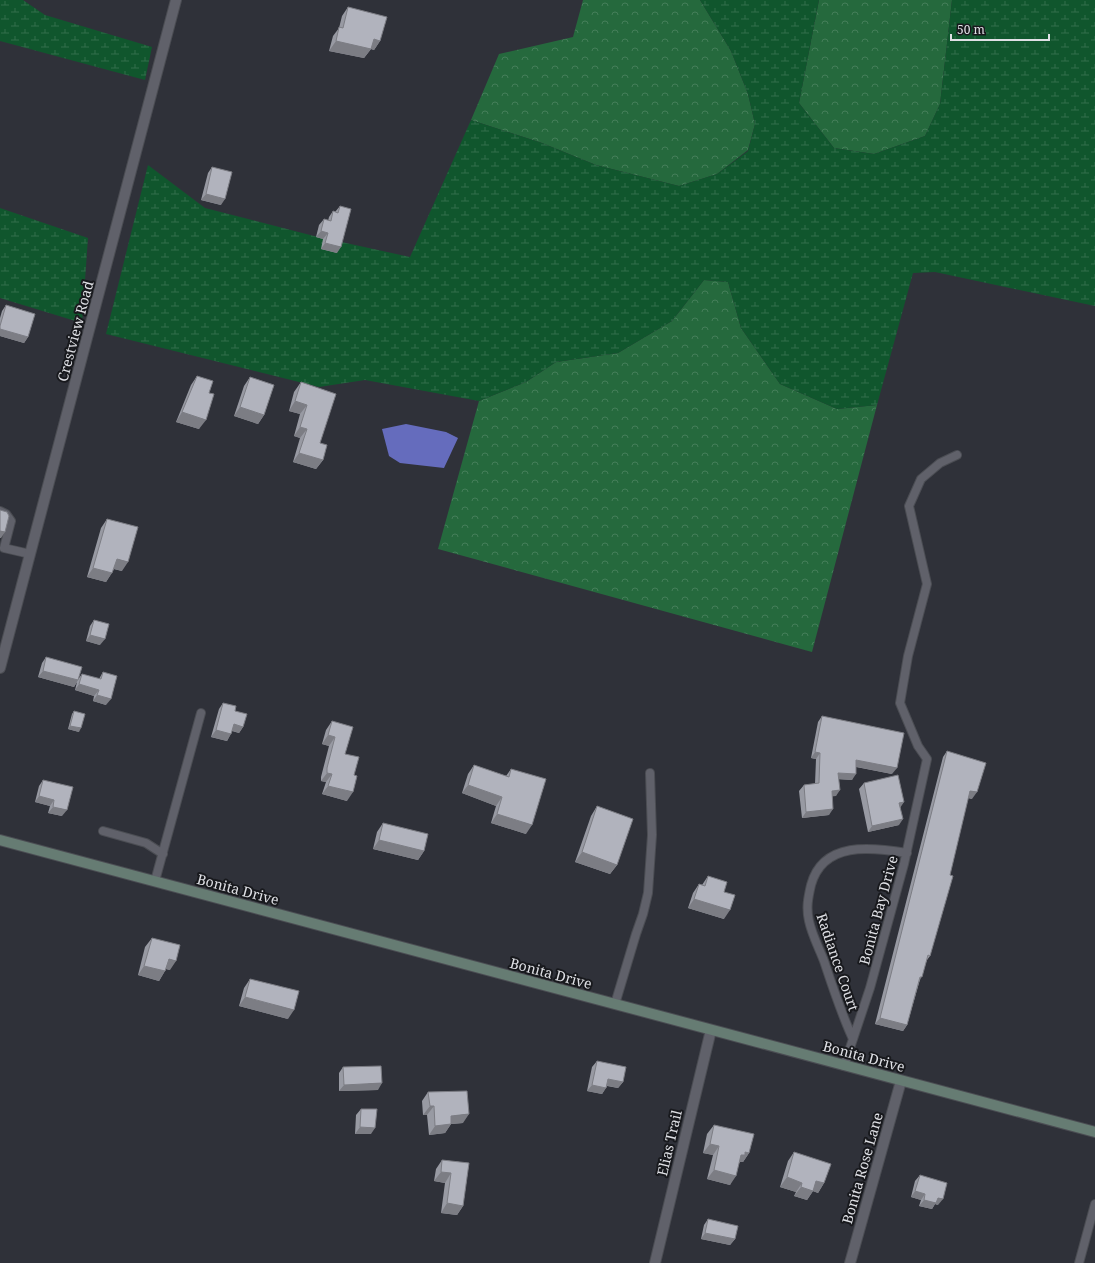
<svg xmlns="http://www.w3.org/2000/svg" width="1095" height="1263" font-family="'Noto Serif',serif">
  <defs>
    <pattern id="forest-crowns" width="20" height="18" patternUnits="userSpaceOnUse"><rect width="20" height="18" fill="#25693d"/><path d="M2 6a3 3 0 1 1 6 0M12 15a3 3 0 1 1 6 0" fill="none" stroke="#447e59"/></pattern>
    <pattern id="wetland-marsh" width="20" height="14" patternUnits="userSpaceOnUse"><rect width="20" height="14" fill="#10562d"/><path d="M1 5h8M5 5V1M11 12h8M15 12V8" fill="none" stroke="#326e4b"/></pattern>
  </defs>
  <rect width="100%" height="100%" fill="#2f3139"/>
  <!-- forest -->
  <path fill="url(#forest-crowns)" d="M583 0H700L731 51 748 94 755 124 748 150 717 174 679 186 596 165 542 143 471 120 499 54 573 37Z
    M819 0H952L940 104 925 136 874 154 834 148 799 103Z
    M704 280 728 282 741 328 780 384 837 409 877 405 812 652 438 549 479 401 526 382 556 362 618 353 672 321Z"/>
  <!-- wetland -->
  <path fill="url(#wetland-marsh)" d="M0 0H23L45 15 152 47 145 80 0 41Z
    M700 0H819L799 103 834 148 874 154 925 136 940 104 952 0H1095V306L935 272 913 273 877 405 837 409 780 384 741 328 728 282 704 280 672 321 618 353 556 362 526 382 479 401 365 380 319 387 106 334 148 165 205 208 314 236 410 257 471 120 542 143 596 165 679 186 717 174 748 151 755 124 748 94 731 51Z
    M0 208 88 238 82 323 0 298Z"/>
  <!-- water -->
  <path fill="#656cbd" d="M406 424 446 432 458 438 444 468 400 463 389 456 382 429Z"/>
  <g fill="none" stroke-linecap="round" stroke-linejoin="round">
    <defs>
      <path id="lane" d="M0 511 6 514 11 521 4 548 30 554
        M103 831 146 843 163 854
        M155 881 201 713
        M615 1004 636 934 643 914 648 893 652 835 650 773
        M853 1039C841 1013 833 988 824 961 819 948 812 935 809 921 806 908 808 898 811 885 823 841 871 847 907 853
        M844 1066 870 988 904 864 927 759 918 746 900 703 908 656 927 584 909 506 921 479 940 463 957 455
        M1079 1263 1095 1204"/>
      <path id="street" d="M0 668 176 0
        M655 1263 711 1030
        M850 1263 901 1081"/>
      <path id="secondary" d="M0 840 1095 1132"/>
    </defs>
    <!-- lane casing -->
    <use href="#lane" stroke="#4b4d53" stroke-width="10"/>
    <!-- street casing -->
    <use href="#street" stroke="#4b4d53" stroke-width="12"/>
    <!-- secondary casing -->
    <use href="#secondary" stroke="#4b4d53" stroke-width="12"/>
    <!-- lane -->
    <use href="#lane" stroke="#60616a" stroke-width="8"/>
    <!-- street -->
    <use href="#street" stroke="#60616a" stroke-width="10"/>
    <!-- secondary -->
    <use href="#secondary" stroke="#667c73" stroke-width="10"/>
  </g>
  <!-- wall -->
  <path fill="#989aa3" d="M348 7 380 41 374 50 371 49 364 58 329 51 333 36 339 28 342 16Z
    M212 167 221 205 201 200 208 173Z
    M340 206 337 253 321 249 323 239 316 237 319 225 324 219 328 221 329 217 333 211 335 212Z
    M6 305 28 337 24 343 0 336V318L2 311Z
    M197 376 209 393 199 429 176 422 191 385Z
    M250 377 264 415 258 424 234 416 244 386Z
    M301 382 320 443 323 460 316 469 293 462 300 438 294 436 300 414 289 411 294 392Z
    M107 519 122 571 114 569 106 582 87 577 101 528Z
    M94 620 100 645 86 641 90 626Z
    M46 657 79 678 82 674 99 679 103 672 106 705 93 701 94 696 75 690 77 682 74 687 38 677 42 663Z
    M223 703 235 711 243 727 239 733 232 731 227 741 211 737 219 709Z
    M74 711 79 732 68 729 72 714Z
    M822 716 892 774 856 767 852 780 839 779 836 796H832L829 815 802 818 799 791 804 785 815 784 816 759 811 758 818 722Z
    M332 721 345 754 347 801 322 794 326 782 321 781V777L329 746 322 744 326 730Z
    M947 751 972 799 968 798 930 956 927 960 919 983 907 1025 903 1031 875 1024 943 757Z
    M474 765 506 776 511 769 526 834 491 823 496 806 462 793 468 774Z
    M43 780 62 816 48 813 50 806 35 802 39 786Z
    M864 783 900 808 899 825 868 832 859 789Z
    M597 806 617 865 610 874 575 862 591 816Z
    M383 823 424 851 418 860 373 849 377 832Z
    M708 876 724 892V919L688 908 693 893 699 884 702 885Z
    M152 938 170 970 166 969 159 981 138 975 145 947Z
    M250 979 288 1019 239 1006 244 988Z
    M597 1061 623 1082 618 1088 607 1086 602 1094 587 1091 592 1067Z
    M343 1067 378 1090 339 1091V1073Z
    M428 1092 463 1123 451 1124 445 1133 429 1135 427 1115H423L422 1101Z
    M361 1109 371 1134H355L356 1115Z
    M714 1125 749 1153 743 1162H740L739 1163 730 1185 707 1179 713 1155 703 1153 707 1134Z
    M794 1152 824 1183 818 1193 813 1191 807 1200 794 1196 796 1192 780 1187 788 1161Z
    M442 1160 469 1163 463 1206 457 1215 441 1213 445 1183 434 1181 436 1169Z
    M920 1175 938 1205 935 1204 932 1209 919 1206 921 1200 911 1197 915 1181Z
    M708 1219 735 1239 730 1245 701 1239 704 1225Z"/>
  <!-- shaded-wall -->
  <path fill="#7c7d84" d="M374 39 380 41 374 50 371 49 364 58 329 51 336 41Z
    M206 194 225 199 221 205 201 200Z
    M321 231 328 233 323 239 316 237Z
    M325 243 341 247 337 253 321 249Z
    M0 329 28 337 24 343 0 336Z
    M295 401 307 405 300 414 289 411Z
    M240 407 264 415 258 424 234 416Z
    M182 412 206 420 199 429 176 422Z
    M300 427 307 429 300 438 294 436Z
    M299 453 323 460 316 469 293 462Z
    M0 531 5 532 1 538H0Z
    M117 559 128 562 122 571 110 568Z
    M93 568 112 573 106 582 87 577Z
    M90 635 105 639 100 645 86 641Z
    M43 671 78 680 74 687 38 677Z
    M79 684 99 690 94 696 75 690Z
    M97 695 111 699 106 705 93 701Z
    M234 724 243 727 239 733 230 730Z
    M70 726 81 728 79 732 68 729Z
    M216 730 231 734 227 741 211 737Z
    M328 735 335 737 329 746 322 744Z
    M815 752 820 753 816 759 811 758Z
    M856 760 897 768 892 774 852 766Z
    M327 773 332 774 326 782 321 781Z
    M838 773 856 774 852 780 834 779Z
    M468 785 502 797 496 806 462 793Z
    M328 786 353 792 347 801 322 794Z
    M840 790 836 796 827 797 832 791Z
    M970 791 977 792 972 799 966 797Z
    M39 796 54 800 50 806 35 802Z
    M904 802 900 808 899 803Z
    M53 807 67 810 62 816 48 813Z
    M833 809 829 815 802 818 806 812Z
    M497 814 532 825 526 834 491 823Z
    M903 819 899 825 868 832 872 826Z
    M379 840 424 851 418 860 373 849Z
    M582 852 617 865 610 874 575 862Z
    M694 899 730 910 724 919 688 908Z
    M169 959 176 961 170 970 162 968Z
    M144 966 165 971 159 981 138 975Z
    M245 997 294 1010 288 1019 239 1006Z
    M880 1018 907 1025 903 1031 875 1024Z
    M608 1079 623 1082 618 1088 604 1085Z
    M382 1083 378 1090 339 1091 344 1085Z
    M592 1085 606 1088 602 1094 587 1091Z
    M430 1106H434L427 1115H423Z
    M469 1114 463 1123 451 1124 445 1133 429 1135 435 1126 451 1116Z
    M360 1127 375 1128 371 1134H355Z
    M710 1144 719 1146 713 1155 703 1153Z
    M745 1152 749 1153 743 1162H740L738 1165 741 1155Z
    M714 1170 736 1176 730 1185 707 1179Z
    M441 1172 451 1173 445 1183 434 1181Z
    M787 1177 802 1183 796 1192 780 1187Z
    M816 1181 824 1183 818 1193 810 1190Z
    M801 1187 813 1191 807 1200 794 1196Z
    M915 1191 925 1194 921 1200 911 1197Z
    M938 1198 943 1199 938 1205 935 1204 932 1209 919 1206 924 1200Z
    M447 1203 463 1206 457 1215 441 1213Z
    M705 1233 735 1239 730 1245 701 1239Z"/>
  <!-- building -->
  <path fill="#b1b3bd" stroke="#7c7d84" d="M348 7 387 17 380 41 374 39 371 49 336 41 339 27 343 28Z
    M212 167 232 172 225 199 206 194Z
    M340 206 351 209 341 247 325 243 328 233 321 231 324 219 331 221 333 211 338 213Z
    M6 305 35 314 28 337 0 329V326Z
    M197 376 213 381 209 393 214 394 206 420 182 412Z
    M250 377 274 385 264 415 240 407Z
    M301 382 336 394 320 443 327 445 323 460 299 453 307 429 300 427 307 405 295 401Z
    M0 510 7 512 9 516 5 532 0 531Z
    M107 519 138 527 128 562 117 559 112 573 93 568Z
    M94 620 109 624 105 639 90 635Z
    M46 657 82 667 78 680 43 671Z
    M103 672 117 676 111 699 97 695 99 690 79 684 82 674 101 679Z
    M223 703 236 706 235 711 247 714 243 727 234 724 231 734 216 730Z
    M74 711 85 714 81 728 70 726Z
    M822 716 904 733 897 768 856 760V774L838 773 840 790 832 791 833 809 806 812 804 785 819 783 820 753 815 752Z
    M332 721 353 727 345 754 359 757 354 775 357 776 353 792 328 786 332 774 327 773V768L335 737 328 735Z
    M947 751 986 763 977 792 970 791 950 875 953 876 930 956 928 955 922 977H920L907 1025 880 1018Z
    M474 765 509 777 511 769 546 779 532 825 497 814 502 797 468 785Z
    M898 775 904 802 899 803 903 819 872 826 864 783Z
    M43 780 73 787 67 810 53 807 54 800 39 796Z
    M597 806 633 819 617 865 582 852Z
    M383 823 428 834 424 851 379 840Z
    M708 876 727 882 724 892 735 895 730 910 694 899 699 884 705 886Z
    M152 938 180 945 176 961 169 959 165 971 144 966Z
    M250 979 299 991 294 1010 245 997Z
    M597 1061 626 1067 623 1082 608 1079 606 1088 592 1085Z
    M381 1066 382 1083 344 1085 343 1067Z
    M467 1091 469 1114 451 1116V1124L435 1126 434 1106H430L428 1092Z
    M361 1109H377L375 1128 360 1127Z
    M714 1125 754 1134 749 1153 745 1152V1155H741L736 1176 714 1170 719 1146 710 1144Z
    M794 1152 831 1164 824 1183 816 1181 813 1191 801 1187 802 1183 787 1177Z
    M442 1160 469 1163 463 1206 447 1203 451 1173 441 1172Z
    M920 1175 947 1183 943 1199 938 1198 936 1203 924 1200 925 1194 915 1191Z
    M708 1219 738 1226 735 1239 705 1233Z"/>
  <g text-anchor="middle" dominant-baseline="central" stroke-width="4" stroke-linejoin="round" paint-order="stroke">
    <!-- street labels -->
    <g font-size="14" fill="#dfe0e5" stroke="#18191d">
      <text transform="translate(75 331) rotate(-75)">Crestview Road</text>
      <text transform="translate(238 889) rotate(15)">Bonita Drive</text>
      <text transform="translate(878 910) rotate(-75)">Bonita Bay Drive</text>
      <text transform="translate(838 962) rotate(71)">Radiance Court</text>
      <text transform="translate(551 973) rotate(15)">Bonita Drive</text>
      <text transform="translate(864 1056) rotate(15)">Bonita Drive</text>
      <text transform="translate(669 1143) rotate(-77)">Elias Trail</text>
      <text transform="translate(862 1168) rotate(-74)">Bonita Rose Lane</text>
    </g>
  </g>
  <!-- scale -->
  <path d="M951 34v6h98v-6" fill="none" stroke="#dfe0e5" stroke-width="2"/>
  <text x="957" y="34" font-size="12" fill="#dfe0e5" stroke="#18191d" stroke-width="3" paint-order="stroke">50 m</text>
</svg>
